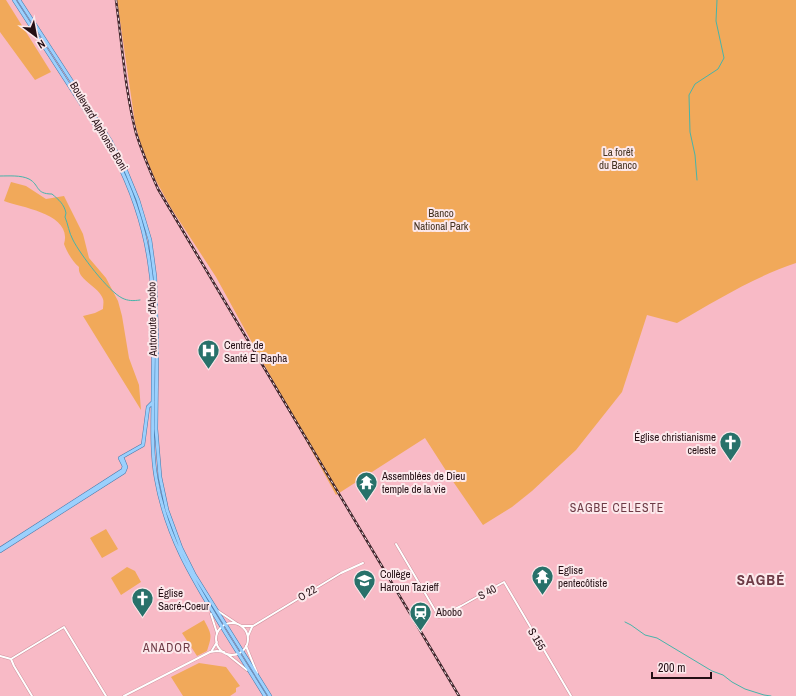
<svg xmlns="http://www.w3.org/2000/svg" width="796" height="696" font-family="'Archivo Narrow',sans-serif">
  <rect width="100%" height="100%" fill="#f8bac6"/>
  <!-- green -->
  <path fill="#f1a95a" d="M0 0H6L51 72 35 80 0 32Z
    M117 0H796V263C754 277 715 301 677 323L647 315 622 392 576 450 532 491 512 507 483 525 452 480 425 438 336 495 216 277 171 208 154 177 141 145 135 123Z
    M11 182 26 186 46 199 64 196 83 234 89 258 106 278 118 301 122 316 129 358 139 385 141 410 83 316 95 313 103 309C103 306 104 302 103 299 99 286 77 280 79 267 72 261 67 252 64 244 73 214 23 208 4 201Z
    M106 529 118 549 102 558 90 538Z
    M127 567 135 571 141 582 121 595 111 578Z
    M204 620C212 635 212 635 207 651L197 656 182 633Z
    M199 663 226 667 240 686 236 688V692L230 696H183L171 677Z"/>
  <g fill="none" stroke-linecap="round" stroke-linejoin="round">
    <!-- stream -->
    <path stroke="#47b4aa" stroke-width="1" d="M0 176C9 176 21 175 29 179 40 185 35 194 52 194 59 200 64 204 66 213L65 217C68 224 69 233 73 240 80 254 108 291 122 298 128 301 133 301 140 300
      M697 180 695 155 690 132 689 95 695 84 718 69 724 58 716 21 717 0
      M625 622 631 625 645 635 657 638 712 671 723 675 732 682 745 689 764 695 771 696"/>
    <defs>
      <path id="minor" d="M396 544 439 617 461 606 504 582 571 696
        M218 611 236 623
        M211 614 217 633
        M216 639a16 16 0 1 1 32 0a16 16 0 1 1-32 0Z
        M242 626H253L341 573 363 563
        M248 636 252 627
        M246 646 257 673
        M211 652 217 642
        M227 654 247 670
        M0 656 11 659
        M11 659 64 627 106 696
        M11 659 14 666 32 696
        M124 696 210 652 217 651 224 652"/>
      <path id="major" d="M14 0 114 155C132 190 145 228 150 267 156 307 153 350 153 391 153 420 151 449 156 478 166 536 192 578 222 627 236 650 251 673 265 696
        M19 0 110 140 126 171 138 200 150 240 155 277 157 344 156 429 160 477 167 510 181 548 194 574 270 696
        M0 549 123 470 124 466 120 458 143 445 148 407 153 402
        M0 551 124 472 126 467 122 457"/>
    </defs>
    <!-- minor casing -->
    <use href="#minor" stroke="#cd929d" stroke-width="3"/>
    <!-- major casing -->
    <use href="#major" stroke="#4678aa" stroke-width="4"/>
    <!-- minor -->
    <use href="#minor" stroke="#fff" stroke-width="2"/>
    <!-- major -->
    <use href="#major" stroke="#9bd0fd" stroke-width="3"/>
    <defs>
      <path id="rail" d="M116 0C122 44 125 90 136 133 142 152 150 171 158 189L459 696"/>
    </defs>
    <!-- rail casing -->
    <use href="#rail" stroke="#41262c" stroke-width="2.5"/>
    <!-- rail -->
    <use href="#rail" stroke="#fce8eb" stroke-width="1" stroke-dasharray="3" stroke-linecap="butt"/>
  </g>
  <!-- icons -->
  <defs>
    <symbol id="hospital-pin" viewBox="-11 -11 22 30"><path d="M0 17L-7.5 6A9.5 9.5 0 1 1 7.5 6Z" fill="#28716a" stroke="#fce8eb"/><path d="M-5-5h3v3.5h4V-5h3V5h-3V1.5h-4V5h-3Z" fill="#fff"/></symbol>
    <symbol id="church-pin" viewBox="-11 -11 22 30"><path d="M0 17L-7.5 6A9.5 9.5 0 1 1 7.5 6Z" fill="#28716a" stroke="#fce8eb"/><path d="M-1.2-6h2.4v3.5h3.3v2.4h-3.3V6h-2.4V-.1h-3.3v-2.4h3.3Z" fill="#fff"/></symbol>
    <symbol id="temple-pin" viewBox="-11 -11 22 30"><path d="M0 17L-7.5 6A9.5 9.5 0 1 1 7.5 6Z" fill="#28716a" stroke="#fce8eb"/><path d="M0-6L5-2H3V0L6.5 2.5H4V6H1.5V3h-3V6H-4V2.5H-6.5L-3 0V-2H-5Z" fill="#fff"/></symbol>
    <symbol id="university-pin" viewBox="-11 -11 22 30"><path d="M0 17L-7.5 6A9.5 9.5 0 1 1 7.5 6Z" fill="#28716a" stroke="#fce8eb"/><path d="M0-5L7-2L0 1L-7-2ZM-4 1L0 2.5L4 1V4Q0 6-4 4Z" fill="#fff"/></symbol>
    <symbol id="station-pin" viewBox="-11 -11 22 30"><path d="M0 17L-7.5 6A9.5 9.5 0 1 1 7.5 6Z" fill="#28716a" stroke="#fce8eb"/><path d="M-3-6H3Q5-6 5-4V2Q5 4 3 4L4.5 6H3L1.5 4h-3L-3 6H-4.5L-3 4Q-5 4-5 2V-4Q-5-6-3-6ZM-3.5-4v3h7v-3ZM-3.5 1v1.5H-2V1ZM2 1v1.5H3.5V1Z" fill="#fff"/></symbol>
  </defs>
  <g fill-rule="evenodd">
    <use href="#hospital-pin" x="196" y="338" width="25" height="34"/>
    <use href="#church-pin" x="718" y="430" width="25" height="34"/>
    <use href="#temple-pin" x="354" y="470" width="25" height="34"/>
    <use href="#temple-pin" x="530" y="564" width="25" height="34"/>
    <use href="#university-pin" x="352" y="568" width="25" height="34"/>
    <use href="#church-pin" x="130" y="586" width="25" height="34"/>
    <use href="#station-pin" x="408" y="600" width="25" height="34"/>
  </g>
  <g text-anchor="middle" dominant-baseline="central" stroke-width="4" stroke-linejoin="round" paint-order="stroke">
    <!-- street labels -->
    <g font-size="11" fill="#240f14" stroke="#fce8eb">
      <text transform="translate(99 126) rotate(59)">Boulevard Alphonse Boni</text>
      <text transform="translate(152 319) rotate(-91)">Autoroute d'Abobo</text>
      <text transform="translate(487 592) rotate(-29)">S 40</text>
      <text transform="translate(307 593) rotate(-31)">O 22</text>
      <text transform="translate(537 639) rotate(59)">S 155</text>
    </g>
    <!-- park labels -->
    <g font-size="11" fill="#443220" stroke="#fce8eb">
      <text x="618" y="152">La forêt<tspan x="618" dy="13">du Banco</tspan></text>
      <text x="441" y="213">Banco<tspan x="441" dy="13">National Park</tspan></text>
    </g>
    <!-- poi labels -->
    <g font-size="11" fill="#240f14" stroke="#fce8eb" text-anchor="start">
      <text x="224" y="345">Centre de<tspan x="224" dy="13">Santé El Rapha</tspan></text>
      <text x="716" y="437" text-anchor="end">Église christianisme<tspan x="716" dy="13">celeste</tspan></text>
      <text x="382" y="476">Assemblées de Dieu<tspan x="382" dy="13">temple de la vie</tspan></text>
      <text x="558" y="570">Eglise<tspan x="558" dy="13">pentecôtiste</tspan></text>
      <text x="380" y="574">Collège<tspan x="380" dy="13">Haroun Tazieff</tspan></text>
      <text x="158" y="593">Église<tspan x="158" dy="13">Sacré-Coeur</tspan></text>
      <text x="436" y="612">Abobo</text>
    </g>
    <!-- neighbourhood labels -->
    <g font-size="12" letter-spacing="1" fill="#6d3a45" stroke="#fce8eb">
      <text x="617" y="508">SAGBE CELESTE</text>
      <text x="167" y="648">ANADOR</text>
    </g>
    <!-- district labels -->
    <g font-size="15" font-weight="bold" letter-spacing="1" fill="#6d3a45" stroke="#fce8eb">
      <text x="761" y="579">SAGBÉ</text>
    </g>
  </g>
  <!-- north arrow -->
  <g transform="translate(36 36) rotate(148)" stroke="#fce8eb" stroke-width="3" paint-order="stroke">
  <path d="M0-3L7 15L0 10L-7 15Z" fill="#240f14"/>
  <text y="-6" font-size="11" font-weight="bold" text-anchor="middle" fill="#240f14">N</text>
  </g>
  <!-- scale -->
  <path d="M652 672v6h59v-6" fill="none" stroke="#240f14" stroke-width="2"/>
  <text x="658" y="672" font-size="12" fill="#240f14" stroke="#fce8eb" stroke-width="3" paint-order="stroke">200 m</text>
</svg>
